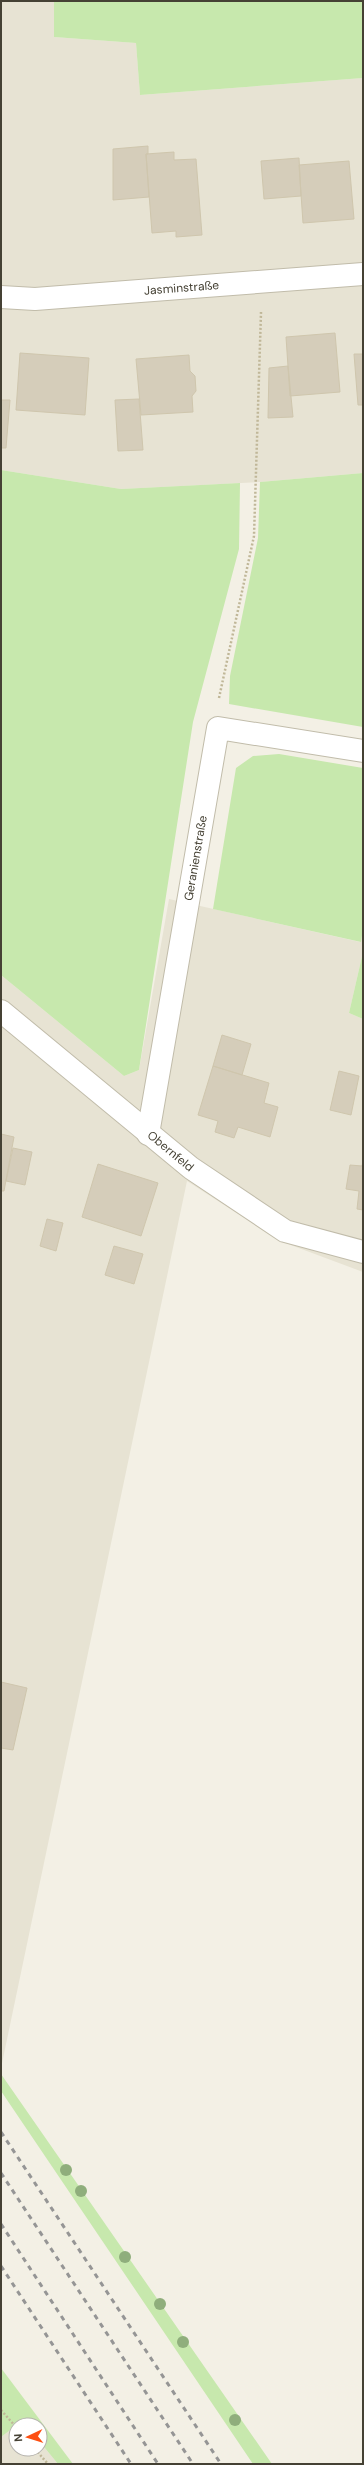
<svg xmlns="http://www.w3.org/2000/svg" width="364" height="2465" font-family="'DM Sans',sans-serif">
  <rect width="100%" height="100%" fill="#f3f0e5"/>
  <!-- residential -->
  <path fill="#e7e3d3" d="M1 1H54V37L136 43 140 95 363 78V473L260 482 121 489 1 470Z
    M169 899 360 942 363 929V952L349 1013 363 1019V1272L280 1241 187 1181 1 2068V975L124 1076 139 1070Z
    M16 2425V2449H40V2442L58 2464H1V2437Z"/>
  <!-- green -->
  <path fill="#c7e8ad" d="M54 1H363V78L140 95 136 43 54 37Z
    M1 470 121 489 240 483 239 549 193 722 139 1070 124 1076 1 975Z
    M363 473V727L229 704 230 676 258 538 260 482Z
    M279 754 363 768V929L361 942 213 909 236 768 253 756Z
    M363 952V1019L349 1013Z
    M1 2074 272 2464H253L1 2091Z
    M1 2368 73 2464H58L40 2442V2425H26L22 2421 1 2437Z"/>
  <!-- building -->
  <path fill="#d5cdba" stroke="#cfc6ad" d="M148 146V154H146L149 197 113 200V149Z
    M174 152V160L196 159 202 235 176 237V231L152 233 146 154Z
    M299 158 301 196 264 199 261 161Z
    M349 161 354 219 303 223 299 165Z
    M335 333 340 392 290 396 286 337Z
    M20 353 89 358 85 415 16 410Z
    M354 354H363V405H358Z
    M189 355 190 371 195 376 196 391 192 396 193 412 141 415 136 359Z
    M288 366 293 417 268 418 269 368Z
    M139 399 143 450 118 451 115 400Z
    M1 400H10L6 448H1Z
    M222 1035 251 1044 242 1075 213 1066Z
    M213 1066 269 1083 264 1103 278 1107 270 1137 238 1127 234 1138 215 1132 218 1121 198 1115Z
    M339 1071 359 1076 351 1115 330 1110Z
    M1 1134 14 1137 4 1191H1Z
    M13 1148 32 1152 25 1185 6 1181Z
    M363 1162V1210L357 1209 359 1191 346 1189 350 1165 362 1166Z
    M98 1164 158 1183 141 1236 82 1217Z
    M47 1219 63 1223 56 1251 40 1246Z
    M114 1246 143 1254 134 1284 105 1275Z
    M1 1682 27 1688 13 1750 1 1748Z"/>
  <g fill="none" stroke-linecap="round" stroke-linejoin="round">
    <defs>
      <g id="street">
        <path id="s1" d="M1 297 35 299 363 274"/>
        <path id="s2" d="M1 1011 191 1168 285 1231 363 1252"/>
        <path id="s3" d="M148 1134 218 728 363 751"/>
      </g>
    </defs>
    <!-- street casing -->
    <use href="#street" stroke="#c1bcaa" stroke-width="24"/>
    <!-- path -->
    <path stroke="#c0b798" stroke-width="2.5" stroke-dasharray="2 2" stroke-linecap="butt" d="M219 698 254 536 261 312
      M1 2410 16 2427
      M35 2449 48 2464"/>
    <!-- street -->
    <use href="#street" stroke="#fff" stroke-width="22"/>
    <!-- rail -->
    <path stroke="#959595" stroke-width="3" stroke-dasharray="5 5" stroke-linecap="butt" d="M1 2132 221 2464
      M1 2173 193 2464
      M1 2224 158 2464
      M1 2266 131 2464"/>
  </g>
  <!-- trees -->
  <g fill="#8fae7c">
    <circle cx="66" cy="2170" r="6"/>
    <circle cx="81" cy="2191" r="6"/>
    <circle cx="125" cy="2257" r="6"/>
    <circle cx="160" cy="2304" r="6"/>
    <circle cx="183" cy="2342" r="6"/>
    <circle cx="235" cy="2420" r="6"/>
  </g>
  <g text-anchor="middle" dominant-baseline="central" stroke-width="4" stroke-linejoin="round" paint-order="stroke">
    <!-- street labels -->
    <g font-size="12" fill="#454134" stroke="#fff">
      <text stroke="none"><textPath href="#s1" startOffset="181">Jasminstraße</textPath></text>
      <text stroke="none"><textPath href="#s3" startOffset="280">Geranienstraße</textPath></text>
      <text stroke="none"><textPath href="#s2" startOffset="220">Obernfeld</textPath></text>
    </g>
  </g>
  <!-- border -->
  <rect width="364" height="2465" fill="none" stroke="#454134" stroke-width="4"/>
  <!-- north arrow -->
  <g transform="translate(28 2437) rotate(266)"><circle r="19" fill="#ffffff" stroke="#b5b3ae"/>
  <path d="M0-3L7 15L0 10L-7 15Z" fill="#fd4f12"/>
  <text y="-6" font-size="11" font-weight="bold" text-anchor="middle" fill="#454134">N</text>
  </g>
</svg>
